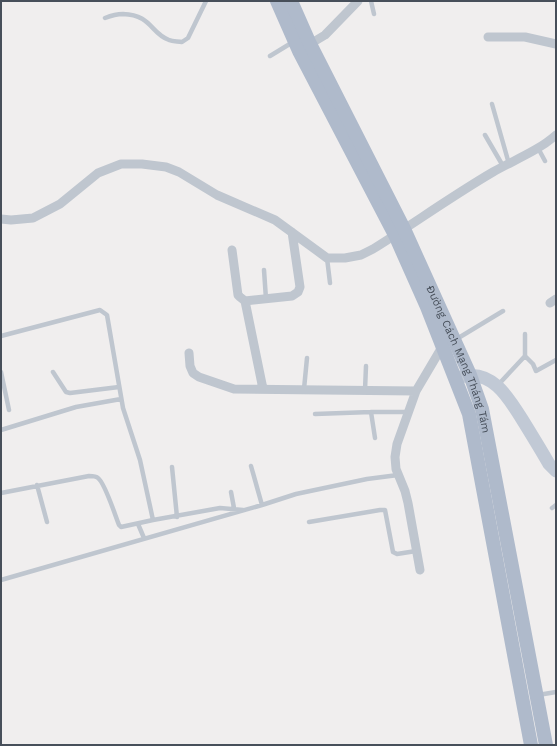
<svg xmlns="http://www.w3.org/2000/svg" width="557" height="746" font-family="'Work Sans',sans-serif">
  <rect width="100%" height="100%" fill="#f0eeee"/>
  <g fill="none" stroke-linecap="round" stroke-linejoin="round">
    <!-- service -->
    <path stroke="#bfc6cf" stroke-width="4.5" d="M371 1 374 14
      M105 18C110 16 118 14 123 14 152 15 150 33 169 40 173 42 178 41 182 42L188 38 206 1
      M270 56 293 42
      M492 104 509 164
      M485 135 503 166
      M538 148 545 161
      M327 258 330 283
      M264 270 266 299
      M1 336 100 310 107 315 123 408 140 460 153 520
      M455 340 503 311
      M525 356 533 364 536 371 556 360
      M1 372 9 410
      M53 372 66 392 70 393 119 387
      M498 385 525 356V334
      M304 389 307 358
      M365 390 366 366
      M371 412 375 438
      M315 414 371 412H409
      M1 430 76 407 121 399
      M251 466 262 505
      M172 467 177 517
      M37 485 47 522
      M231 492 234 508
      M1 493 89 476C92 476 96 476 98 478 105 483 115 515 119 525L121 527 153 520 220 508 243 510
      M552 508 556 505
      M309 522 380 510H385L393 552 397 554 416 551
      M138 524 144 538
      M1 580 262 505 296 494 367 479 398 475
      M538 695 556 692"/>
    <!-- minor -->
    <path stroke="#bfc6cf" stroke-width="9" d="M488 37H525L556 44
      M305 47 325 35 358 1
      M1 219 11 220 33 218 60 204 98 173 121 164H142L166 167 179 172 217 195 275 220 327 258H345L361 255 373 249C413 224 452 196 493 172 514 160 538 151 556 135
      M232 250 238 295 240 297 245 301 292 296 298 292 300 287 292 232
      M245 301 263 389
      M550 303 556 299
      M189 353 190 366 193 373 199 377 234 389 416 391
      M420 570 408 503 405 491 396 469 395 457 397 444 416 391 442 347"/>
    <!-- secondary -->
    <path stroke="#c1c9d5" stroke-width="13" d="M461 377C493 368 510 400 525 424 533 437 541 450 549 464L556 471"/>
    <!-- primary -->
    <g stroke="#afbacb" stroke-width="14">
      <path d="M277 1 299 51 395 235 427 307 469 414 531 745"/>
      <path id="s1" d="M291 1 310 44 404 229 470 375 482 409 546 745"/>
    </g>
  </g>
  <g text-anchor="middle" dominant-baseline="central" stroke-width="3" stroke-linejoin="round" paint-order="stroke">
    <!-- street labels -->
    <g font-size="11" fill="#474f5a" stroke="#fff">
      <text stroke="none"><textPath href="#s1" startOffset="396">Đường Cách Mạng Tháng Tám</textPath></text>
    </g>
  </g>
  <!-- border -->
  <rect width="557" height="746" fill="none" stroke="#474f5a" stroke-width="4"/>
</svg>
